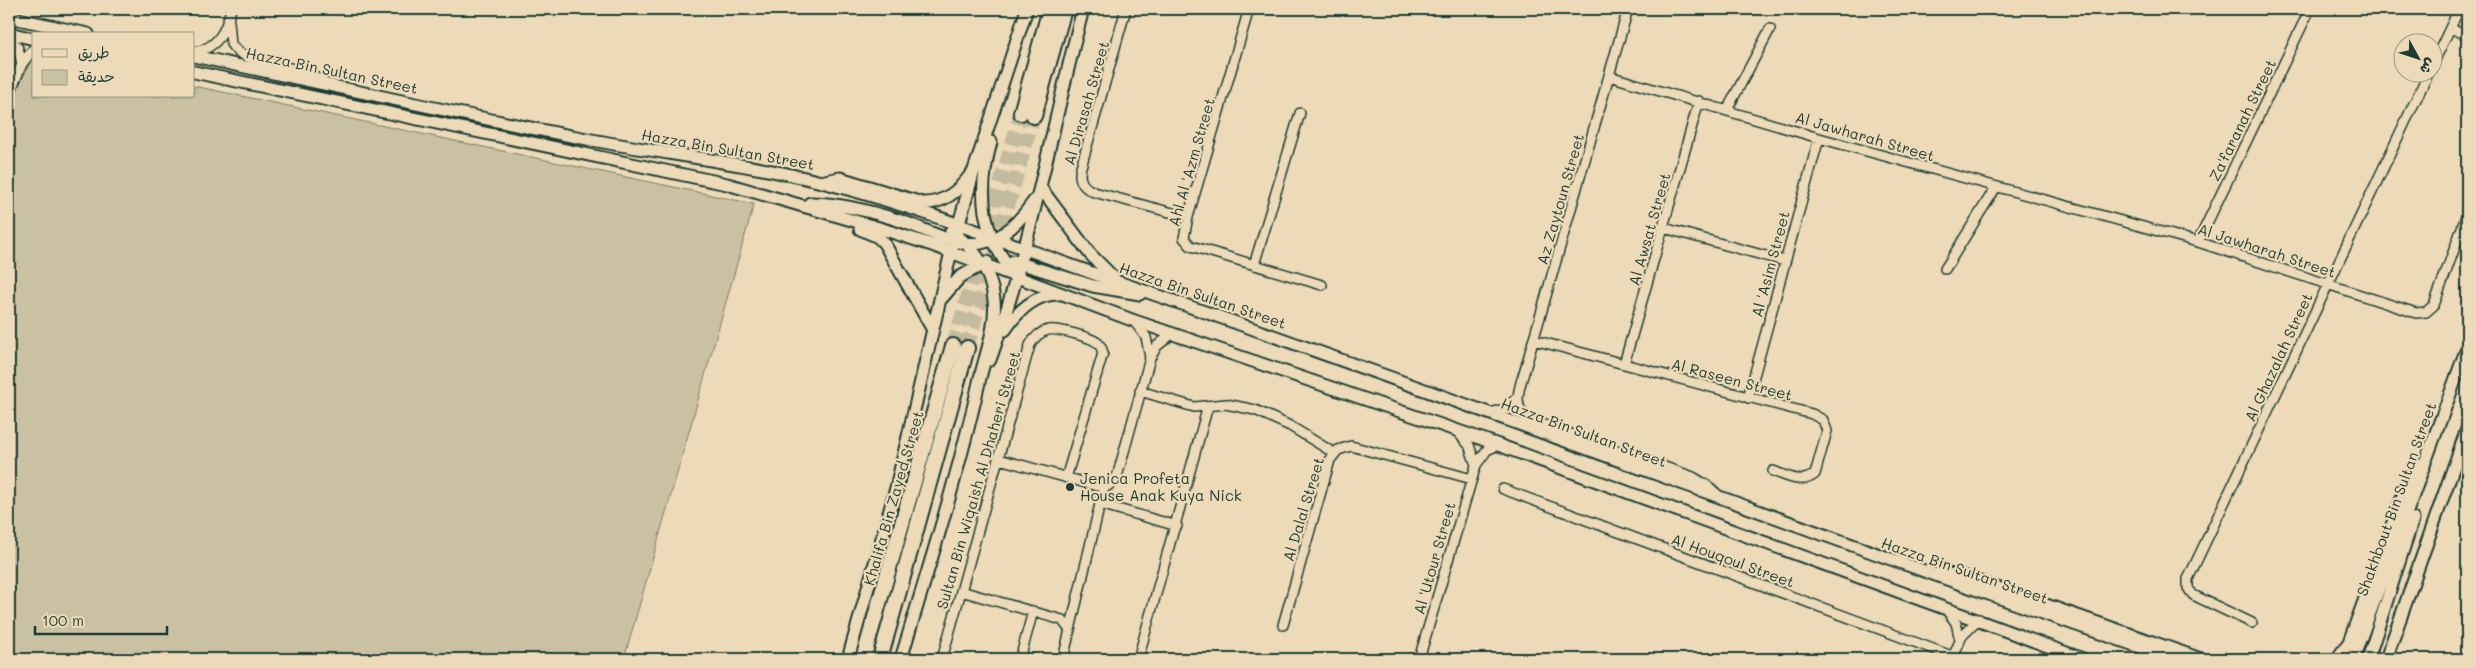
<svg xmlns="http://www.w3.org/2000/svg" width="2476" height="668" font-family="Mali,'Playpen Sans Arabic',sans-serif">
  <rect width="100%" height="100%" fill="#ecdab8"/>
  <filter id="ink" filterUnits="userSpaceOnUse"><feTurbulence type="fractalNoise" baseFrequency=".02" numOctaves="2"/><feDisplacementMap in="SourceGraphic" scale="10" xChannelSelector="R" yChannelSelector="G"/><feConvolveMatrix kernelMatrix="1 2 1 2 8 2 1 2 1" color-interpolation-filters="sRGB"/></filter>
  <g filter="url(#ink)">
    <!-- green -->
    <path fill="#cac1a2" stroke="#747f6b" d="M34 54V96H194V86L754 204 624 659H9V106Z"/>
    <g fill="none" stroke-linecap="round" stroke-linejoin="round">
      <!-- highway-tunnel -->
      <path stroke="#c3bb9e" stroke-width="14" stroke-dasharray="14 7" stroke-linecap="butt" d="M953 346 1021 113
        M967 348 1034 116"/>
      <defs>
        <path id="minor" d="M1126 9 1081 167C1078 179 1082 187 1094 192L1188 217
          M1249 9 1188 217 1184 238 1191 246 1322 285
          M1628 9 1526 366C1521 384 1510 405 1528 419L1693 477 1708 486 1718 495
          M229 22 231 44C245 68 300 61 326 84
          M2450 28 2467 35
          M9 37 18 48 22 64
          M194 52C218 48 226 31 231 9
          M2434 62 2459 9
          M1609 76 1819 138 2198 242 2416 313 2426 312 2434 305 2467 214
          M9 95 22 64 34 48
          M1727 110 1770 29
          M1664 228 1784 261
          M2198 242 2310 9
          M1254 265 1300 113
          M1945 269 1996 187
          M1134 321 1146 337 1150 358
          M1534 340 1812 414 1823 420 1827 431 1815 474C1802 485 1787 476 1773 471
          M1624 364 1699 101
          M1140 391 1194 407 1226 404 1255 410 1290 426 1334 453
          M1748 398 1819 138
          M1490 413 1508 408 1518 396
          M1457 431 1469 445 1476 465
          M999 459 1097 486H1108L1117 477 1150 358 1157 346 1173 333
          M1503 489 1960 659
          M1100 504 1177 526
          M961 591 1062 620 1070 630 1063 659
          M1946 609 1956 623 1960 640
          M2252 623 2193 595 2188 588V579L2429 72
          M1283 625 1330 460 1338 450 1351 446 1472 479
          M1070 630 1104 487
          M1953 657 1962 636 1979 619
          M942 659 1030 345C1034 338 1040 332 1048 330 1057 328 1091 337 1098 343 1101 346 1102 349 1103 353L1066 478
          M1020 659 1033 611
          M1138 659 1208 406
          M1419 659 1476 465 1487 450 1498 445"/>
        <path id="major" d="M9 17 88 34
          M9 33 34 39
          M194 56C326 84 459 115 592 140 677 156 764 165 848 189 941 215 1032 253 1124 284 1476 404 1823 539 2175 659
          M194 72 727 184 879 228 932 245 1132 320 1482 439 2083 659
          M991 142C977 193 981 234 1015 275
          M825 181 840 178 922 203C943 204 959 191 971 174
          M1040 187 1090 254 1114 278
          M810 203C842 203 874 212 904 222 927 230 956 247 981 243 1004 240 1022 218 1034 201
          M860 229 878 237 884 243 933 330
          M1013 261 1093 286 1140 294
          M942 298 960 277 987 262
          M1005 330C1017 312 1036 293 1060 294
          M990 360C1031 246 1052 126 1083 9
          M1939 573 1963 576 2201 659
          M848 659 896 488 951 252 975 167 1027 9
          M901 659C929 566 959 473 980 378 986 353 997 325 994 300 991 270 975 249 951 231
          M2337 659 2349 642 2402 498 2412 476 2421 464
          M2353 659 2467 348
          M2368 659 2413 519
          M2386 659 2467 429"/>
        <path id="highway" d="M1021 113 1050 9
          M1034 116 1064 9
          M863 659 953 346
          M880 659 967 348"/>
      </defs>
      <!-- minor casing -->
      <use href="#minor" stroke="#1f3d34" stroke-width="12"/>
      <!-- major casing -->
      <use href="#major" stroke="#1f3d34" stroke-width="15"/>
      <!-- highway casing -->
      <use href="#highway" stroke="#1f3d34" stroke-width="18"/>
      <!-- minor -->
      <use href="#minor" stroke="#ecdab8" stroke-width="9"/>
      <!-- major -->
      <use href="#major" stroke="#ecdab8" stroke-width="11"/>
      <!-- highway -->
      <use href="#highway" stroke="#ecdab8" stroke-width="14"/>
    </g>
  </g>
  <!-- markers -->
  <circle fill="#1f3d34" stroke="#ecdab8" stroke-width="2" cx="1070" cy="487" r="5"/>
  <g text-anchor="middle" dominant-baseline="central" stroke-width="4.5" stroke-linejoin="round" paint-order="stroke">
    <!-- street labels -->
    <g font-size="15" fill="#1f3d34" stroke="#ecdab8">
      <text transform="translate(332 70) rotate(12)">Hazza Bin Sultan Street</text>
      <text transform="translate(1086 103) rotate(-74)">Al Dirasah Street</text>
      <text transform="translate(2242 120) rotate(-64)">Za'faranah Street</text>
      <text transform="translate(1865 136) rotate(16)">Al Jawharah Street</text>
      <text transform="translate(728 149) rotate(10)">Hazza Bin Sultan Street</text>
      <text transform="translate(1191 162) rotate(-74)">Ahl Al 'Azm Street</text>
      <text transform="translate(1560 199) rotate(-74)">Az Zaytoun Street</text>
      <text transform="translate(1649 229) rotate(-74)">Al Awsat Street</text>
      <text transform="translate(2267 250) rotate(18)">Al Jawharah Street</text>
      <text transform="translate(1770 264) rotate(-75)">Al 'Asim Street</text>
      <text transform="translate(1203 295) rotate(19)">Hazza Bin Sultan Street</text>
      <text transform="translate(2278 357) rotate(-65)">Al Ghazalah Street</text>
      <text transform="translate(1732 379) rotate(15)">Al Raseen Street</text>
      <text transform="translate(1584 432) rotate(20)">Hazza Bin Sultan Street</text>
      <text transform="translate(978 480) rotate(-74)">Sultan Bin Wiqaish Al Dhaheri Street</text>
      <text transform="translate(893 498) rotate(-74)">Khalifa Bin Zayed Street</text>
      <text transform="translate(2396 499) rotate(-70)">Shakhbout Bin Sultan Street</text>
      <text transform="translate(1303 509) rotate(-73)">Al Dalal Street</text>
      <text transform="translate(1434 558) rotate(-74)">Al 'Utour Street</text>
      <text transform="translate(1733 560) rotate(20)">Al Houqoul Street</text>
      <text transform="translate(1965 570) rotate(19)">Hazza Bin Sultan Street</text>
    </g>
    <!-- poi labels -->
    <g font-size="15" fill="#1f3d34" stroke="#ecdab8" text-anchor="start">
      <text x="1080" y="478">Jenica Profeta<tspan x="1080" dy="17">House Anak Kuya Nick</tspan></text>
    </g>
  </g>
  <!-- margin -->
  <rect width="2476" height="668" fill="none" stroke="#ecdab8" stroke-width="30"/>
  <rect x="15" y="15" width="2446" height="638" fill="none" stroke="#1f3d34" stroke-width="2" filter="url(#ink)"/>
  <!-- legend -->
  <rect x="32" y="32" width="162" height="65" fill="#ecdab8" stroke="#9a9b83"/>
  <rect x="42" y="49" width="25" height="8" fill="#ecdab8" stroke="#9a9b83"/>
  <text x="78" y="58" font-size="15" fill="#1f3d34">طريق</text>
  <rect x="42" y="70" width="25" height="15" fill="#cac1a2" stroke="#9a9b83"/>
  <text x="78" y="82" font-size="15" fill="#1f3d34">حديقة</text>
  <!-- north arrow -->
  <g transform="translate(2418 58) rotate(130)"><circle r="24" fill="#ecdab8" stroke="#9a9b83"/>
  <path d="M0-4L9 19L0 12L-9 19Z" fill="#1f3d34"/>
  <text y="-8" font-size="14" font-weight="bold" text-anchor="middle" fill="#1f3d34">ش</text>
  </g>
  <!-- scale -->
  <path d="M35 626v8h132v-8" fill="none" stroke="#1f3d34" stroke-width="2.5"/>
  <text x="42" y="626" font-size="15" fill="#1f3d34" stroke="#ecdab8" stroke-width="4" paint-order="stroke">100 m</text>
</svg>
